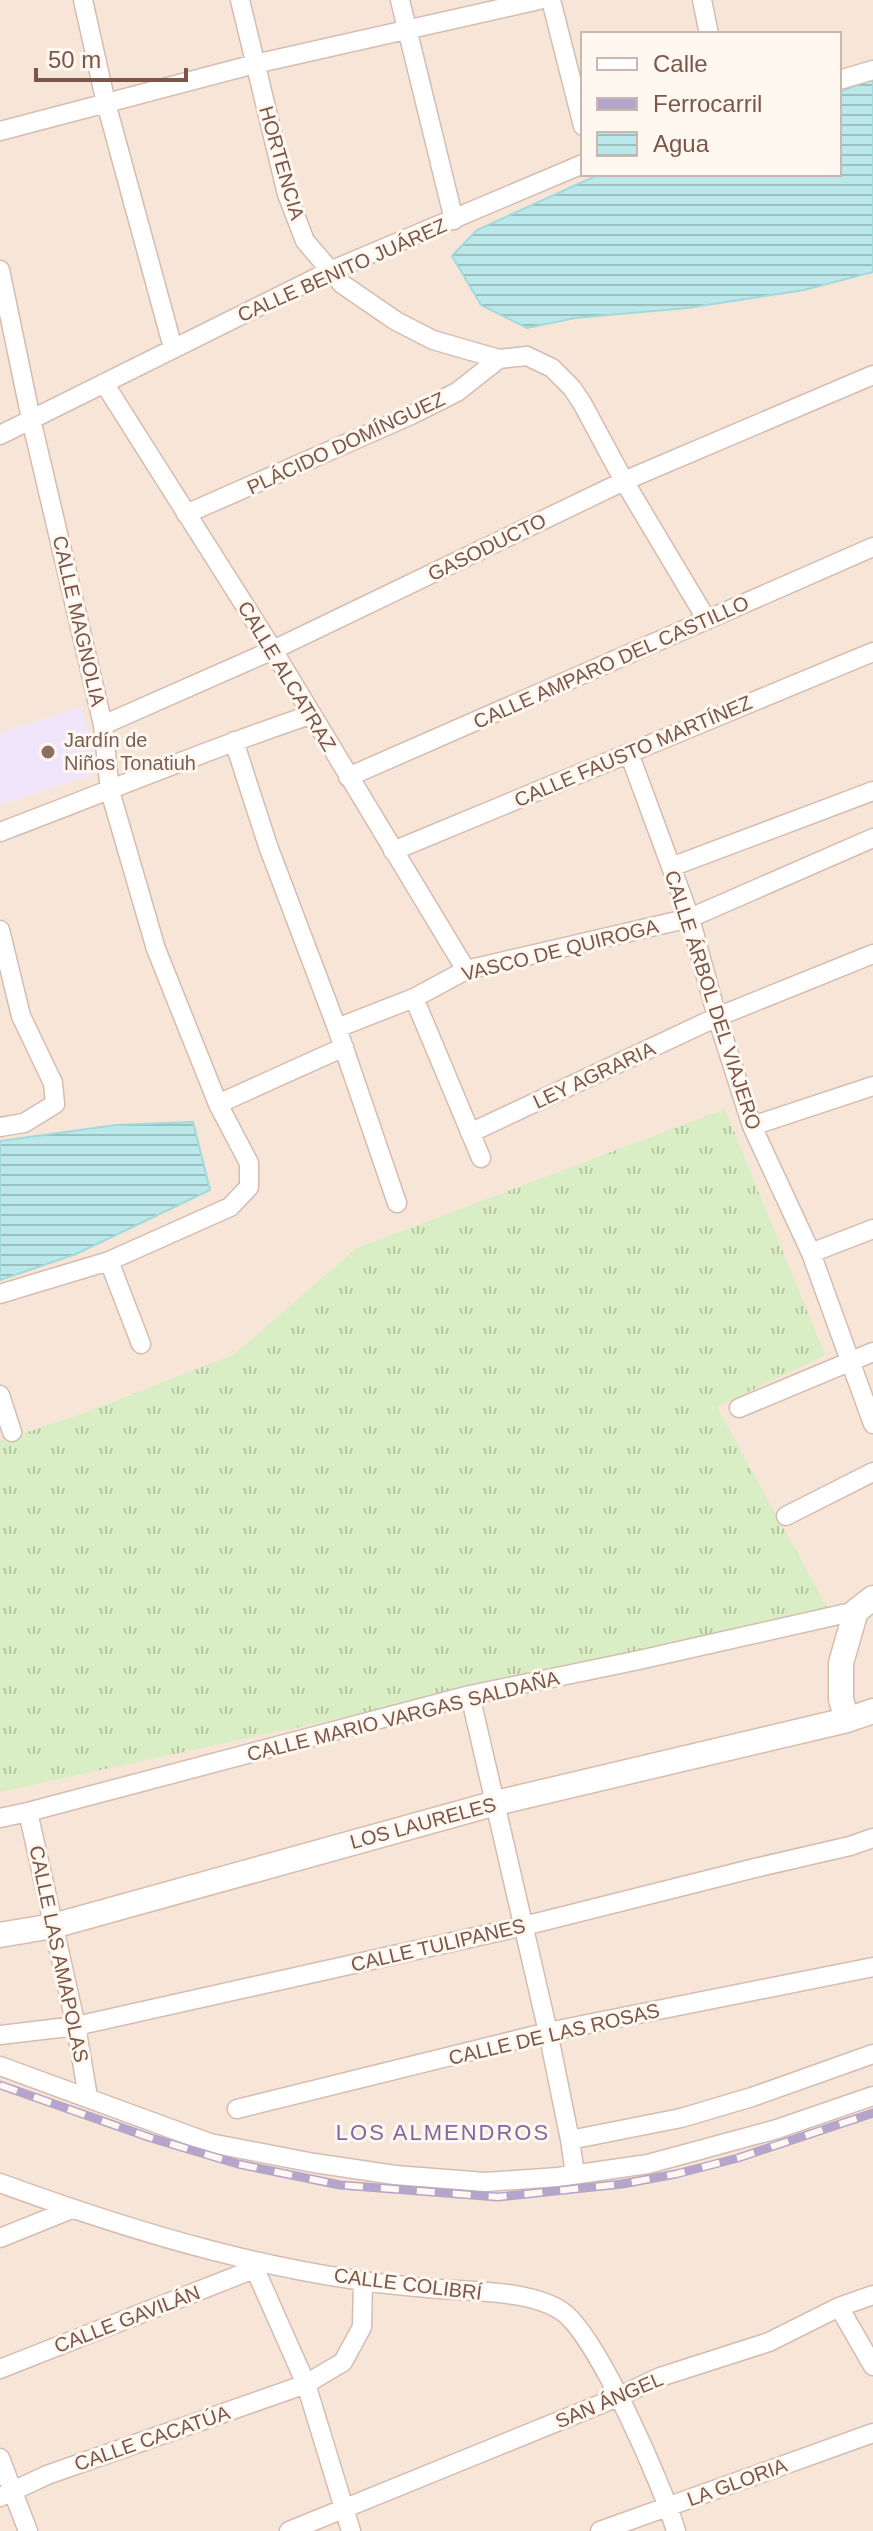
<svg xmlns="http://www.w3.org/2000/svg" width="873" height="2531" font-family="Helvetica,sans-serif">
  <defs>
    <pattern id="grass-tufts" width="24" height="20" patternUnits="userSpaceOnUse" patternTransform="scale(2)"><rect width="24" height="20" fill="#daeec5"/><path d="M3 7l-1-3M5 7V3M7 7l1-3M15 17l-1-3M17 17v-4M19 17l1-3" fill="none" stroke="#b6c4a2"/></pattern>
    <pattern id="water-rules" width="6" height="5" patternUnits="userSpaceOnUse" patternTransform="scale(2)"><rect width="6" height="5" fill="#bbe8ea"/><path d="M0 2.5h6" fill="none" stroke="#9dbfc0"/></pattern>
  </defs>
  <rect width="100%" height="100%" fill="#fef4e9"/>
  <!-- residential -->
  <path fill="#f7e5d7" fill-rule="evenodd" d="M0 0H873V2531H0ZM583 34H839V174H583Z"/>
  <!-- education -->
  <path fill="#f1e5fb" d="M81 707 101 772 0 805V733Z"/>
  <!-- grass -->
  <path fill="url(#grass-tufts)" d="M725 1109 825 1355 717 1407 828 1609 460 1692 0 1792V1441L79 1415 233 1355 357 1248Z"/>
  <!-- water -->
  <path fill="url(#water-rules)" stroke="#a0dadd" stroke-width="2" d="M873 79V272L804 290 687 308 575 318 527 328 481 305 452 256 477 230 600 174H839V92Z
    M193 1122 210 1190 76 1254 0 1280V1141L116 1125Z"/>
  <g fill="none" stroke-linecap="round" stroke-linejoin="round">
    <defs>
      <path id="street" d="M83 0 106 103 173 348
        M240 0 287 194 305 241 342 284 396 321 433 340 499 359 527 356 552 368 572 388 582 403 624 481 707 620
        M400 0 454 220
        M551 0 583 126
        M702 0 709 34
        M839 80 873 70
        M0 131 255 64 539 0
        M0 270 31 419 103 725 110 791 156 949 218 1104 249 1163V1187L230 1207 109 1261 0 1294
        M104 383 273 650 466 970
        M0 435 330 271 583 164
        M186 514 411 415 457 392 499 359
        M103 725 273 650 624 481 873 375
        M234 741 268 846 337 1028 397 1203
        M629 753 690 918 717 1017 752 1126 811 1253 873 1424
        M348 777 873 547
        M0 832C104 793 205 750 310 715
        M393 851 873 652
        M671 867 873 791
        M0 930 21 1016 53 1083 55 1104 24 1123 0 1127
        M414 998 481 1158
        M337 1028 414 998 466 970 690 918 873 838
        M218 1104 344 1047
        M752 1126 873 1086
        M470 1133 717 1017 873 954
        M811 1253 873 1229
        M109 1261 141 1344
        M0 1395 12 1432
        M739 1408 873 1352
        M786 1516 873 1472
        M470 1695 548 2032 570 2140
        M28 1812 76 2026 88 2097
        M0 1818 28 1812 470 1695 639 1660 856 1611
        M0 2035 76 2026 524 1926 755 1868 850 1846 873 1838
        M0 2066 210 2143 314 2163 395 2175 485 2182 558 2177 648 2164 777 2129 873 2096
        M237 2109 548 2032 873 1967
        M575 2174 570 2140 681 2118 752 2097 873 2054
        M0 2183C137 2233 282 2277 428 2288 467 2292 531 2289 563 2312 598 2338 663 2486 676 2531
        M0 2238 72 2209
        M251 2260 306 2384 351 2531
        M839 2307 873 2366
        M0 2369 254 2269
        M0 2458 28 2531
        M0 2497 47 2475 306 2384 343 2362 362 2327 363 2281
        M289 2531 618 2397 660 2377 769 2342 839 2307 873 2295
        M600 2531 873 2433"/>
      <path id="secondary" d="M847 1720 841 1699V1663L856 1611 873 1598
        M0 1935 53 1926 496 1803 847 1720 873 1711"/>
    </defs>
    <!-- street casing -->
    <use href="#street" stroke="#d4bdb0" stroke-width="21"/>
    <!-- secondary casing -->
    <use href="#secondary" stroke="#d8bcac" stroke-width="27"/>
    <!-- street -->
    <use href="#street" stroke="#fff" stroke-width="18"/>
    <!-- secondary -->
    <use href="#secondary" stroke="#fff" stroke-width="24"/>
    <defs>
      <path id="rail" d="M0 2085 151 2138 238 2164 340 2185 498 2197 622 2184 676 2174 738 2158 873 2113"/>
    </defs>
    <!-- rail casing -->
    <use href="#rail" stroke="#b5a5cb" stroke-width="9"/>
    <!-- rail -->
    <use href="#rail" stroke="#fff8f1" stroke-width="6" stroke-dasharray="18" stroke-linecap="butt"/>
  </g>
  <!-- markers -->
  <circle fill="#8d6e63" stroke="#fff8f1" stroke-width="3" cx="48" cy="752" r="8"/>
  <g text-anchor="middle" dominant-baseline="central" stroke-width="6" stroke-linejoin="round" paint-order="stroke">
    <!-- street labels -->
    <g font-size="20" fill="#7c5649" stroke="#fff8f1">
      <text transform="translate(282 163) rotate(74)">HORTENCIA</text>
      <text transform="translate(342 270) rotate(-24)">CALLE BENITO JUÁREZ</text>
      <text transform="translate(346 443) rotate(-25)">PLÁCIDO DOMÍNGUEZ</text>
      <text transform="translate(487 547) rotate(-26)">GASODUCTO</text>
      <text transform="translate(79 621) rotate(77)">CALLE MAGNOLIA</text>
      <text transform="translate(611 662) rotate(-24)">CALLE AMPARO DEL CASTILLO</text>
      <text transform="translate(287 676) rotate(59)">CALLE ALCATRAZ</text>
      <text transform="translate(633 751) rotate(-23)">CALLE FAUSTO MARTÍNEZ</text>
      <text transform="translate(560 950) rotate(-14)">VASCO DE QUIROGA</text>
      <text transform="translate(713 1000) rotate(72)">CALLE ÁRBOL DEL VIAJERO</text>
      <text transform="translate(594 1075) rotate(-25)">LEY AGRARIA</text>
      <text transform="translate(403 1716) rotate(-14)">CALLE MARIO VARGAS SALDAÑA</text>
      <text transform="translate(423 1823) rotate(-15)">LOS LAURELES</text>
      <text transform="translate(438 1945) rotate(-13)">CALLE TULIPANES</text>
      <text transform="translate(59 1954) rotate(78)">CALLE LAS AMAPOLAS</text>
      <text transform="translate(554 2034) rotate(-13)">CALLE DE LAS ROSAS</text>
      <text transform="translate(408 2284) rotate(7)">CALLE COLIBRÍ</text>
      <text transform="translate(127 2319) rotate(-21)">CALLE GAVILÁN</text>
      <text transform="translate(609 2400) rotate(-23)">SAN ÁNGEL</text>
      <text transform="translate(152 2438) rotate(-19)">CALLE CACATÚA</text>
      <text transform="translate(737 2482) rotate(-20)">LA GLORIA</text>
    </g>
    <!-- education labels -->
    <g font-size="20" fill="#785e54" stroke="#fff8f1" text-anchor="start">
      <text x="64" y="740">Jardín de<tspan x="64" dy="23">Niños Tonatiuh</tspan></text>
    </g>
    <!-- neighbourhood labels -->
    <g font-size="22" letter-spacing="2" fill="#86669f" stroke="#fff8f1">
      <text x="443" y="2132">LOS ALMENDROS</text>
    </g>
  </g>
  <!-- legend -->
  <rect x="581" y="32" width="260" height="144" fill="#fff8f1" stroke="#cbb7ae" stroke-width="2"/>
  <rect x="597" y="58" width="40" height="12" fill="#ffffff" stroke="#cbb7ae" stroke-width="2"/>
  <text x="653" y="72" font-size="24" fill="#7c5649">Calle</text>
  <rect x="597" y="98" width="40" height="12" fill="#b5a5cb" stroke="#cbb7ae" stroke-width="2"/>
  <text x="653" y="112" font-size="24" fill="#7c5649">Ferrocarril</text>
  <rect x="597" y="132" width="40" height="24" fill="url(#water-rules)" stroke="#cbb7ae" stroke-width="2"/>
  <text x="653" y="152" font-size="24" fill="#7c5649">Agua</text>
  <!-- scale -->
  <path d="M36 68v12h150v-12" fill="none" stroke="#7c5649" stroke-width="4"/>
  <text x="48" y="68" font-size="24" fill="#7c5649" stroke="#fff8f1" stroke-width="6" paint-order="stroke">50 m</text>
</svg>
